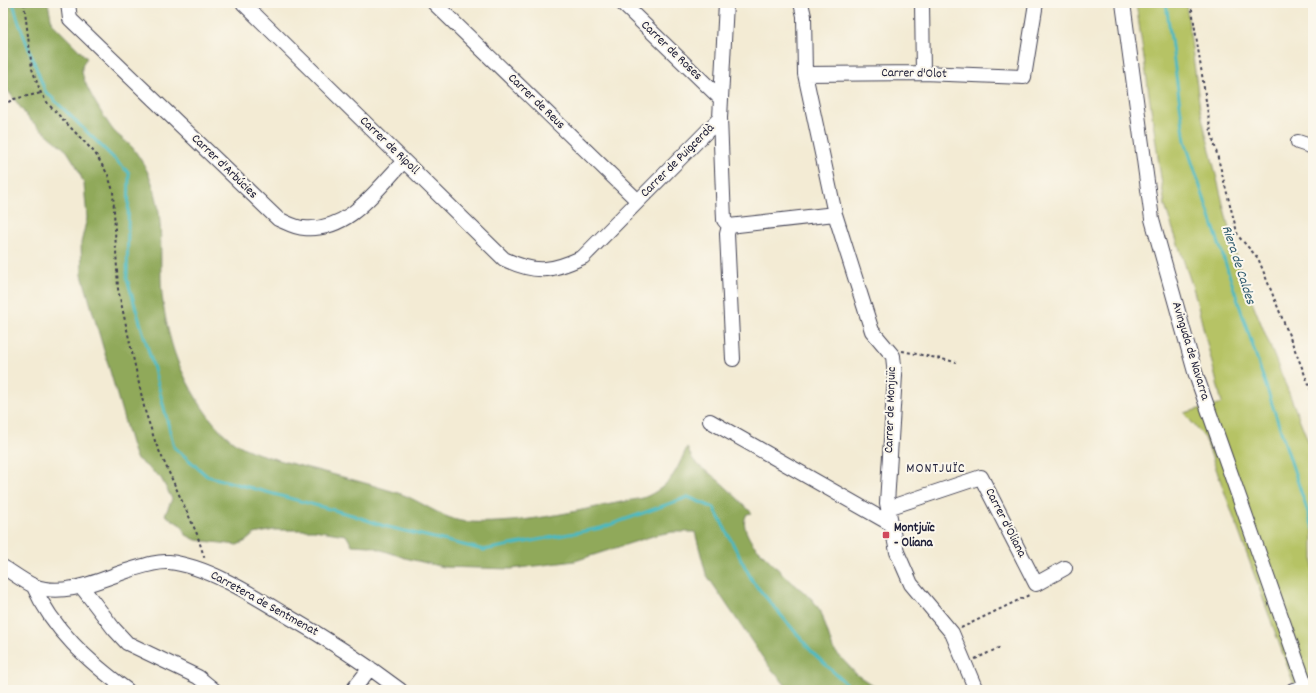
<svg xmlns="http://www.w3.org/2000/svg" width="1316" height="693" font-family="Dekko,sans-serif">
  <rect width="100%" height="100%" fill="#fbf7ec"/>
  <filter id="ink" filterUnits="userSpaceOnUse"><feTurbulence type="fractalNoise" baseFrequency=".025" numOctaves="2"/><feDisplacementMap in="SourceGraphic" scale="8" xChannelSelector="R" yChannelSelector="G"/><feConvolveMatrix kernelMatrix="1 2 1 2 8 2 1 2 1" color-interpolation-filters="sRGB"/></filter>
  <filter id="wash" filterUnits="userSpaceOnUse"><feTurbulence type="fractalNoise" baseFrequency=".012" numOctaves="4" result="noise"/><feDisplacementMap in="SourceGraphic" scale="16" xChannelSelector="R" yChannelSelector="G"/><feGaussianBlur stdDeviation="0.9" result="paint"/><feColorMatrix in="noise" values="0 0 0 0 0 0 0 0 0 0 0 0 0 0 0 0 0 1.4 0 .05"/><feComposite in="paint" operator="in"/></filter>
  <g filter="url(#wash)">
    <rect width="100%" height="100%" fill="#f3ebd4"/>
    <!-- green -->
    <path fill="#b6c365" stroke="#6c7250" d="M1136 3H1186L1200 109 1232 241 1242 276 1313 453V690H1296L1205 438 1184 413 1222 403 1194 291 1165 206Z"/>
    <!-- forest -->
    <path fill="#90a95a" stroke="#59664a" d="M3 3H48L52 23 87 58C84 61 82 65 82 69 81 82 105 119 113 130 118 136 126 141 132 147 138 155 144 164 148 173 164 208 160 240 161 278 161 302 169 340 178 362 190 390 209 424 234 442 249 452 269 457 286 462 323 472 361 481 398 493 421 500 444 521 469 522 528 525 585 508 643 498 670 487 676 472 687 447 694 467 703 467 718 480 730 490 741 502 752 513L747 514C741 524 747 535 753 544L786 577 812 599 821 612 833 649 857 675 880 690H790L788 688 767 664 706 574 695 532H672L656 535 575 561 511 569 443 567 405 558 370 546 352 545 346 535 314 530H274L254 534 246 541 237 545 196 540 186 535 182 526 165 515 172 499 161 478 136 458 133 450 82 275 81 243 87 218 84 184 77 167 67 151 29 119 3 84Z"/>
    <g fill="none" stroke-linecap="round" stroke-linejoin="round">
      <!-- stream -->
      <path stroke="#4ab9c1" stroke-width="3" d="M13 3 19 23 45 91 129 173 127 279 154 369 174 447 207 476 352 515 384 526 484 550 601 528 688 497 714 508 753 582 813 653 853 690
        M1166 3 1185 141 1313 528"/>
    </g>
  </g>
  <g filter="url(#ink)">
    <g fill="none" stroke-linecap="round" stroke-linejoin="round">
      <defs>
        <path id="minor" d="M68 3 70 19 278 219C286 222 295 228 304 228 349 232 376 190 404 161
          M243 3 504 259C536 274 551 272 583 257L720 118 726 3
          M434 3 638 201
          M622 3 721 99
          M801 3 804 16 805 74 835 214 872 331 893 356 895 375 887 503 897 552 911 584 952 633 976 690
          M922 3 923 73
          M1123 3 1152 219 1195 372 1307 690
          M805 74 923 73 1024 77 1036 3
          M720 118 724 220 729 226 835 214
          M1298 142 1313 147
          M729 226 727 234 733 359
          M710 421 891 524
          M888 508 981 477 1036 584 1065 568
          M3 567C13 573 23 581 34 586 65 598 101 579 130 570 143 566 156 561 169 562 207 566 251 594 284 614 324 637 363 662 400 690
          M33 585C53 630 88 661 127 690
          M81 586 114 629 127 643 198 677 214 690
          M353 690 370 668
          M1293 690 1313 685"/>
      </defs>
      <!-- minor casing -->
      <use href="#minor" stroke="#414052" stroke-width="16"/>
      <!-- path -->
      <path stroke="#414052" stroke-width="2" stroke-dasharray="3 3" stroke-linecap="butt" d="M24 3 32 69 41 93 49 105 95 153 108 175 113 191 118 289 145 411 156 444 197 534 205 560
        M1191 3 1210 127 1238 236 1258 258 1313 395
        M3 105 14 99 41 93
        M902 351 956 362
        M961 628 1031 594
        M975 659 1001 647"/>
      <!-- minor -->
      <use href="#minor" stroke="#fff" stroke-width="14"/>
    </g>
  </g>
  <!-- markers -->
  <rect fill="#d1495b" stroke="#fbf7ec" stroke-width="1.5" x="882" y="531" width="8" height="8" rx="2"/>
  <g text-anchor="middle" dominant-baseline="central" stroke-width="4" stroke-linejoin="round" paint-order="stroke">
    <!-- street labels -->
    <g font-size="13" fill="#22223b" stroke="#fbf7ec">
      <text transform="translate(671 51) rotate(44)">Carrer de Roses</text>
      <text transform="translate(914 74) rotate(1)">Carrer d'Olot</text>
      <text transform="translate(536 102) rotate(44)">Carrer de Reus</text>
      <text transform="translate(389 146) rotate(44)">Carrer de Ripoll</text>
      <text transform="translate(678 161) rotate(-45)">Carrer de Puigcerdà</text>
      <text transform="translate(224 167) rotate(44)">Carrer d'Arbúcies</text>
      <text transform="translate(1190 351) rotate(73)">Avinguda de Navarra</text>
      <text transform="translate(891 410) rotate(-88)">Carrer de Monjuïc</text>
      <text transform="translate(1005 523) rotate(63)">Carrer d'Oliana</text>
      <text transform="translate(264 604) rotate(29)">Carretera de Sentmenat</text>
    </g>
    <!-- poi labels -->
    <g font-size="13" font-weight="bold" fill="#22223b" stroke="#fbf7ec" text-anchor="start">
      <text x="894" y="528">Montjuïc<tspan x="894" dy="15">- Oliana</tspan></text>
    </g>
    <!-- water labels -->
    <g font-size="14" font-style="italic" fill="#325e71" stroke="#fbf7ec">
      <text transform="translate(1238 265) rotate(72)">Riera de Caldes</text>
    </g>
    <!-- neighbourhood labels -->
    <g font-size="14" letter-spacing="1" fill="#22223b" stroke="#fbf7ec">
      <text x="936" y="469">MONTJUÏC</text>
    </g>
  </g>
  <!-- margin -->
  <rect width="1316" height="693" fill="none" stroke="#fbf7ec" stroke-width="16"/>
</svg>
